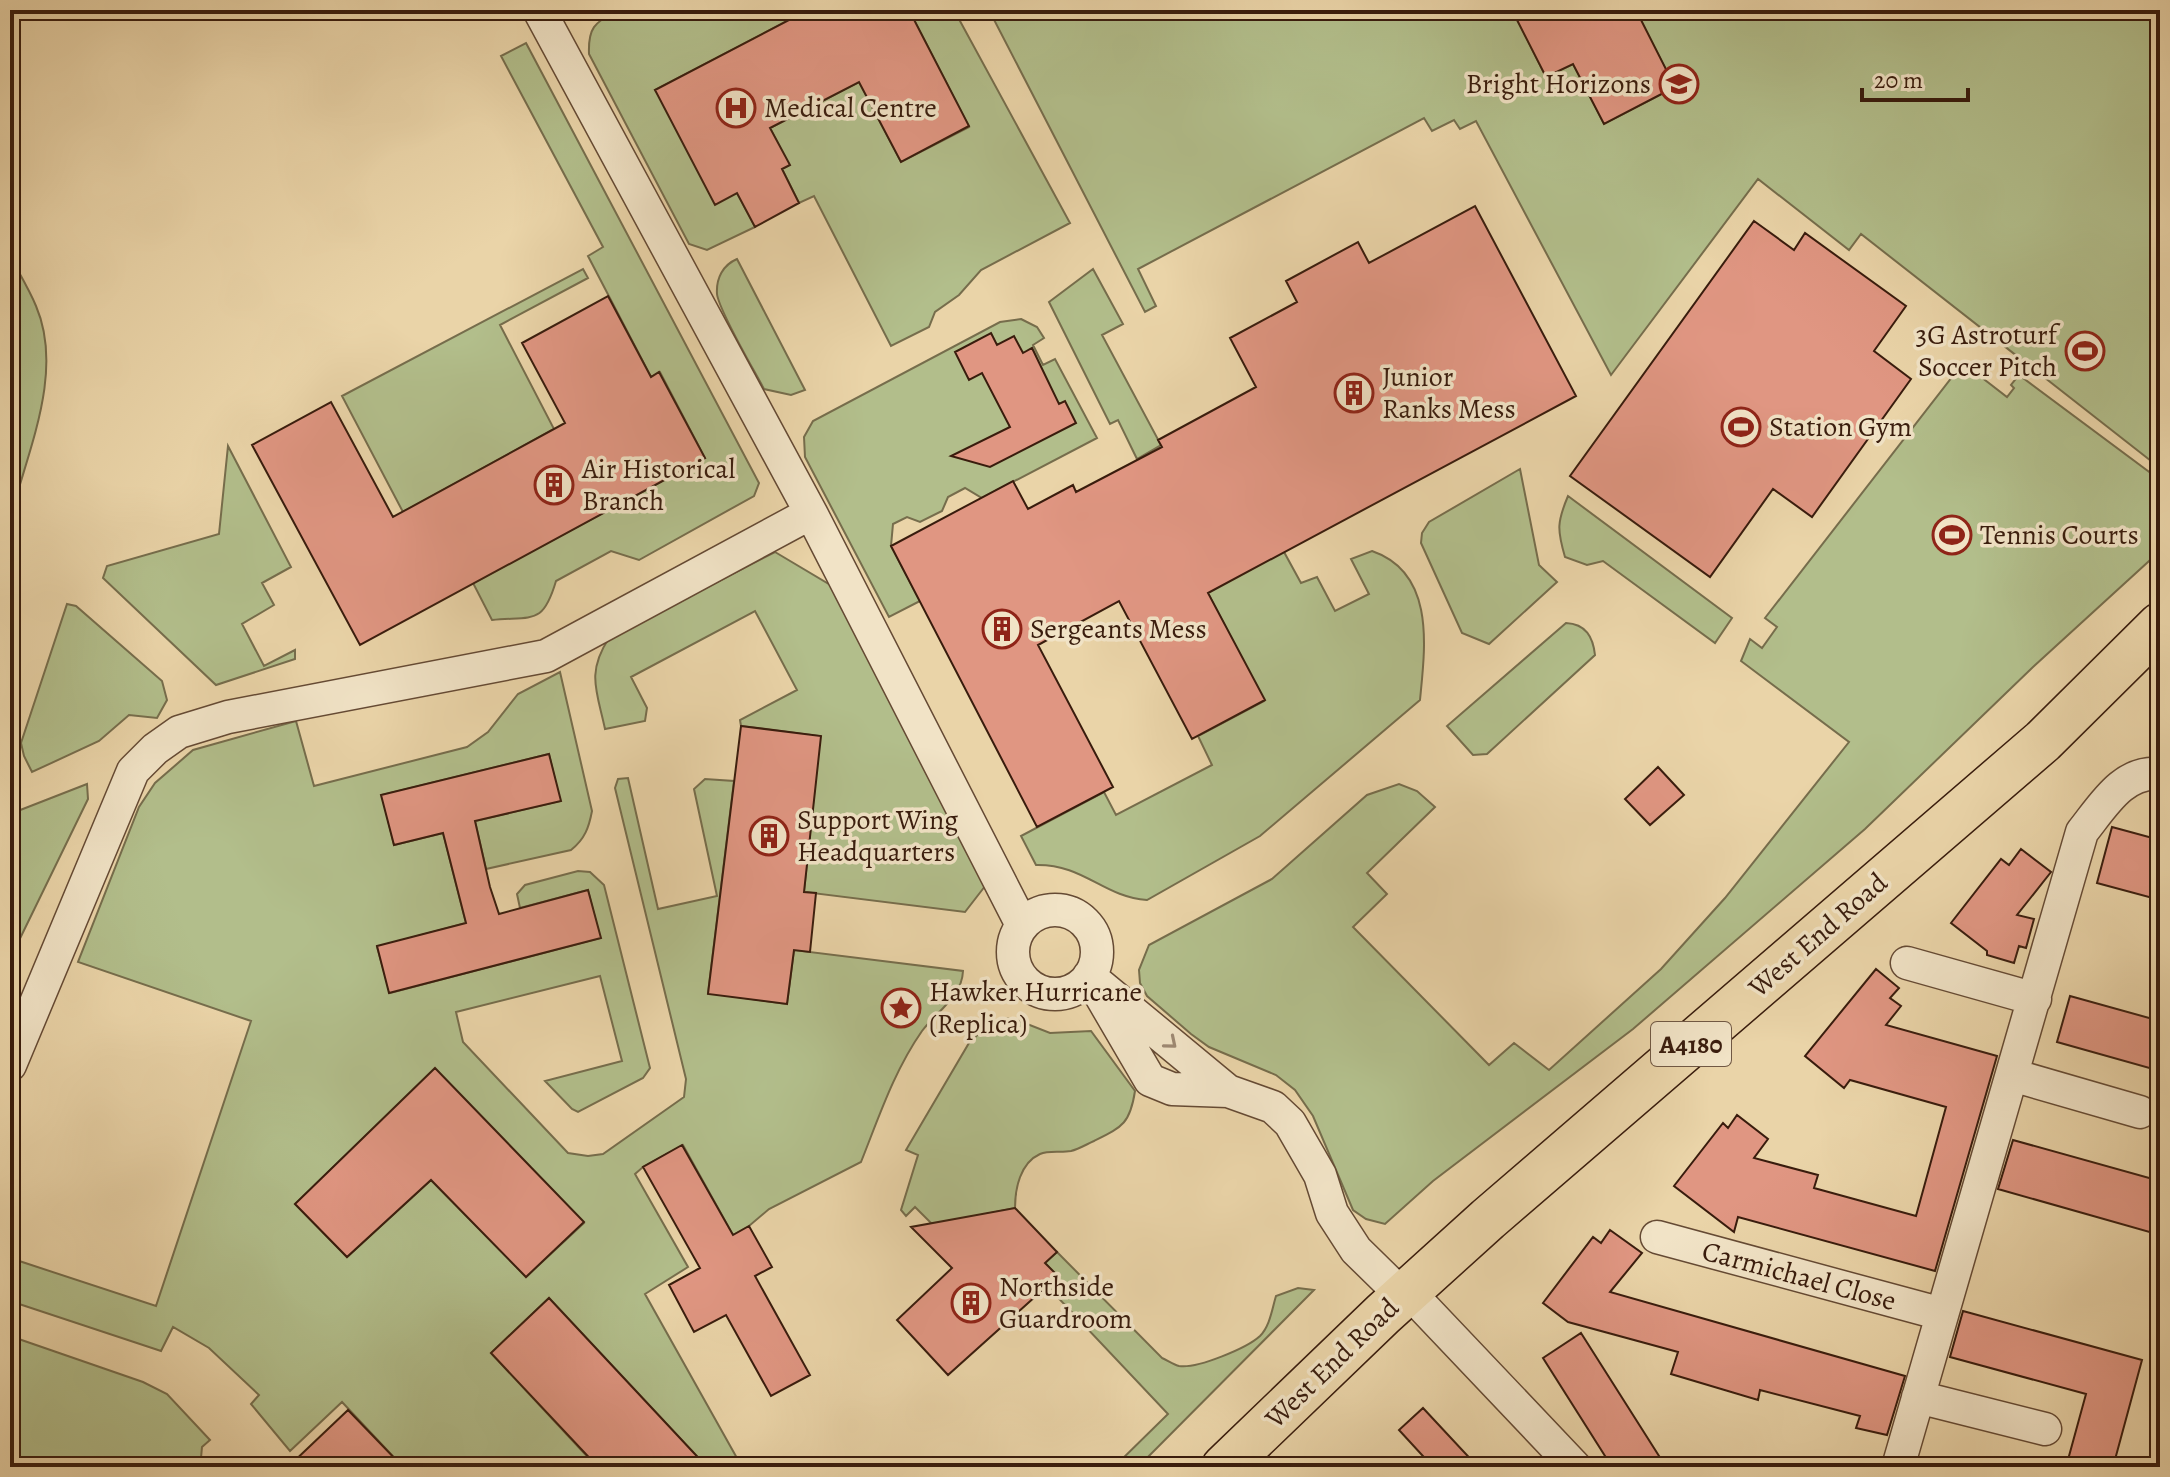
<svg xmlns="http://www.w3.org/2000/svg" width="2170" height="1477" font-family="Alegreya,serif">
  <rect width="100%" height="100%" fill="#ead4a8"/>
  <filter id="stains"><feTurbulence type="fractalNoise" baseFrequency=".0025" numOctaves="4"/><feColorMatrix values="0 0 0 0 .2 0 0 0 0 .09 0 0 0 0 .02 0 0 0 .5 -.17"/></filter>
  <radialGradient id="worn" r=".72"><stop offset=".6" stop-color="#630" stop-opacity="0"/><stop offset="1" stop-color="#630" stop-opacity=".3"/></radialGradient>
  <!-- green -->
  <path fill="#b2be8b" stroke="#766d4c" stroke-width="2" fill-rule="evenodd" d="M617 10H808L655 90 737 193 755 227 707 250 689 244 589 54C588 28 594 23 617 10Z
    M909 10H954L1070 223 981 270 959 295 935 312 929 327 891 346 814 196 799 203 782 169 789 165 770 128 859 82 901 162 969 127Z
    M989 10H1512L1546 77 1573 64 1604 124 1675 87 1635 10H2160V468L1861 234 1849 250 1758 179 1611 375 1476 121 1460 129 1454 120 1432 131 1424 118 1138 269 1156 306 1145 312Z
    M526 43 759 483 754 496 639 560 611 551 556 581C543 625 534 616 492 620L473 583 705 458 660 372 651 377 588 256 603 247 501 56Z
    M10 256C19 273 29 289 36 306 63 369 31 443 14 505L10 507Z
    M737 259 805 390 791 395 764 389C754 370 719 311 717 294 716 278 723 265 737 259Z
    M583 269 588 278 500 325 554 429 403 512 342 396Z
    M1093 269 1123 324 1102 335 1161 445 1137 459 1118 420 1110 424 1049 302Z
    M1021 319 1037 327 1044 338 1033 345 1043 365 1055 359 1097 438 982 498 965 488 948 497 942 511 920 522 907 517 893 524 891 546 920 601 889 617 805 457 804 437 813 421 1000 322Z
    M1963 363 2007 397 2014 388 2011 385 2019 375 2160 480V551L2033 667 1865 829 1633 1029 1433 1181 1385 1224 1366 1219 1353 1210 1313 1116 1295 1090 1276 1075 1209 1047 1191 1034 1147 996 1140 983 1139 970 1149 945 1272 879 1367 795 1399 784 1417 791 1435 807 1367 873 1387 894 1353 927 1489 1065 1514 1043 1549 1070 1661 969 1725 898 1849 742 1741 661 1750 639 1762 648 1777 627 1765 618Z
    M228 446 291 567 262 583 274 605 242 624 264 666 295 650V659L216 685 103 578 107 566 219 534Z
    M1520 469 1539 565 1557 582 1489 644 1462 633 1421 543 1422 533 1429 522Z
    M1568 496 1732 618 1715 643 1603 561 1587 565 1565 557C1557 530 1557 522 1568 496Z
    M1372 551C1436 573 1425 648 1420 700L1260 836 1147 900C1103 897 1084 864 1036 865L1021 836 1104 792 1116 815 1212 765 1198 736 1264 701 1196 570 1284 552 1301 583 1317 577 1335 611 1369 594 1351 559Z
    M775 552 832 586 989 881 965 912 804 892 820 736 741 726 740 720 797 690 755 611 631 677 647 708 645 721 605 729C597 691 586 673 609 638Z
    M67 604 76 606 162 681 167 700 157 718 129 715 99 741 32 772 24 756 21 743Z
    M1566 623C1586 624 1593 637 1595 655L1487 754 1473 755 1447 726Z
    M560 672 592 811C589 827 585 839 571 850L486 869 475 821 560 801 549 754 382 795 394 845 443 833 466 923 377 947 390 993 600 938 588 890 520 908 517 894 525 885 578 871 590 872 604 885 650 1068 643 1078 578 1112 572 1109 545 1081 622 1061 600 976 456 1012 463 1042 568 1153 588 1156 603 1154 684 1097 686 1079 615 788 618 779 628 778 658 909 717 896 694 789 705 779 734 781 708 993 787 1004 794 950 963 971C962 997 937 1011 922 1031 894 1071 879 1117 861 1162L769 1209 749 1226 733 1235 683 1145 643 1167 635 1174 688 1267 645 1294 742 1467H707L549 1298 491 1353 597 1467H403L342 1402 290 1451 251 1404 259 1395 209 1348 173 1327 161 1351 10 1301V1258L156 1306 251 1021 78 962 139 807 155 783 193 750 296 721 314 786 467 747 488 732 518 694ZM435 1069 584 1223 526 1277 431 1180 347 1257 295 1204Z
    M87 784 88 799 10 959V814Z
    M1004 1018 1017 1020 1050 1033 1091 1031 1135 1091C1130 1124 1122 1127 1094 1141 1087 1144 1079 1149 1071 1151 1061 1153 1049 1150 1040 1154 1020 1163 1015 1189 1015 1208L933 1225 915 1207 906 1216 901 1210 918 1155 906 1150 969 1043 991 1022Z
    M1057 1252 1162 1358C1167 1360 1174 1365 1179 1366 1197 1369 1247 1348 1260 1336 1270 1326 1272 1309 1276 1296L1298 1288 1314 1290 1138 1467H1114L1168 1414 1047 1286 1055 1274 1045 1263Z
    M10 1336 143 1382 167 1394 210 1440 202 1447 201 1458 196 1467H10Z"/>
  <!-- building -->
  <path fill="#e09682" stroke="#391c0d" stroke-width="2" d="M808 10H909L969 126 901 162 859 82 770 128 790 165 782 169 799 203 755 227 737 193 715 205 655 90Z
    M1512 10H1636L1675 87 1604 124 1573 64 1546 77Z
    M1475 206 1576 396 1208 593 1265 700 1192 739 1119 601 1038 645 1113 787 1037 827 891 546 1013 481 1028 509 1073 485 1076 492 1162 447 1158 440 1256 387 1230 338 1297 302 1286 281 1358 242 1369 263Z
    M1754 221 1794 250 1805 233 1906 306 1874 351 1911 379 1812 517 1773 489 1710 577 1570 476Z
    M608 296 651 377 659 372 705 458 360 645 252 445 331 402 393 517 565 423 522 343Z
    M991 333 997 345 1014 336 1023 353 1032 348 1059 404 1065 401 1076 423 990 467 951 456 1010 427 982 373 969 380 955 352Z
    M741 726 821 736 804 892 816 893 810 952 794 950 787 1004 708 994Z
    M549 754 561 801 475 821 490 887 499 914 588 890 601 938 389 993 377 946 466 923 443 833 394 845 381 795Z
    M1658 767 1684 795 1650 825 1625 799Z
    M2112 827 2160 840V900L2097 883Z
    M2021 849 2051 872 2017 915 2034 919 2026 948 2019 946 2014 963 1987 955V951L1951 923 2001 859 2009 865Z
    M1876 969 1899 988 1890 998 1901 1006 1886 1025 1997 1056 1935 1271 1738 1217 1734 1232 1674 1186 1723 1123 1728 1128 1737 1115 1768 1139 1754 1158 1818 1175 1814 1188 1916 1216 1946 1107 1850 1080 1844 1088 1805 1056Z
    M2070 996 2160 1021V1071L2057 1042Z
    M435 1068 584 1222 526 1277 431 1180 347 1257 295 1204Z
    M2013 1140 2160 1181V1235L1998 1189Z
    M682 1145 733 1235 749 1226 772 1267 755 1276 810 1375 771 1396 726 1315 694 1332 669 1285 700 1268 643 1167Z
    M1015 1208 1057 1252 1045 1263 1056 1274 1047 1286 948 1375 897 1320 952 1268 911 1227Z
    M1610 1230 1642 1253 1610 1292 1905 1376 1887 1435 1856 1428 1860 1416 1760 1390 1758 1400 1671 1374 1678 1352 1568 1322 1543 1303 1593 1237 1601 1243Z
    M549 1298 707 1467H598L491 1353Z
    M1963 1311 2142 1360 2113 1467H2066L2086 1394 1950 1357Z
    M1581 1333 1666 1467H1612L1543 1358Z
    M1423 1408 1478 1467H1433L1399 1430Z
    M348 1410 403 1467H288Z"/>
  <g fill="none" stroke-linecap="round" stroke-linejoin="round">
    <defs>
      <path id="street" d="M539 10 811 513 1022 925
        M1013 952a42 42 0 1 1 84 0a42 42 0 1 1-84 0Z
        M1907 963 2035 999
        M1089 976 1228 1091 1273 1107 1290 1123 1320 1175 1332 1213 1356 1250 1403 1296
        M1101 996 1150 1080 1172 1089 1228 1091
        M10 1065 133 771 155 749 179 732 228 717 546 656 811 513
        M2012 1075 2140 1112
        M1657 1237 1942 1314
        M1408 1291 1575 1467
        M1918 1397 2045 1429
        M1898 1467 2082 832C2103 806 2123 770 2160 774"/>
      <path id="primary" d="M1224 1467 1383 1314 1488 1219 2043 741 2160 625"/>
    </defs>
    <!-- street casing -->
    <use href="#street" stroke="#654a34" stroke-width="35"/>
    <!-- primary casing -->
    <use href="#primary" stroke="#391c0d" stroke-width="47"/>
    <!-- street -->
    <use href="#street" stroke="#f1e3c6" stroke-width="32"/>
    <!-- primary -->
    <use href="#primary" stroke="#ead4a8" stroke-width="44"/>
  </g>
  <!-- one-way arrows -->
  <defs><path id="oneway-chevron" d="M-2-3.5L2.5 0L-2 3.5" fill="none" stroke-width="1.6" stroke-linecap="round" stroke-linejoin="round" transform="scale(2)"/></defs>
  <use stroke="#9e8973" href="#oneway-chevron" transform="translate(1171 1043) rotate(40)"/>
  <!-- icons -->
  <defs>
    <symbol id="school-ring" viewBox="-11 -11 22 22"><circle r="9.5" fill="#f1e3c6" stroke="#8f2418" stroke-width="1.5"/><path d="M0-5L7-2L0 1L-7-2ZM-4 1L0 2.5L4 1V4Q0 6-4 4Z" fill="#8f2418"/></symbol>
    <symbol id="hospital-ring" viewBox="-11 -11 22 22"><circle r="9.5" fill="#f1e3c6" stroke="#8f2418" stroke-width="1.5"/><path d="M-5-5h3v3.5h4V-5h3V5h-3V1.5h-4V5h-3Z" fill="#8f2418"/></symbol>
    <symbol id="stadium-ring" viewBox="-11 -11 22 22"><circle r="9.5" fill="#f1e3c6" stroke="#8f2418" stroke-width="1.5"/><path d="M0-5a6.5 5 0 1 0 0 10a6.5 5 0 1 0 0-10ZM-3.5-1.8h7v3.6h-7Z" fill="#8f2418"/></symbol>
    <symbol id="building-ring" viewBox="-11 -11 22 22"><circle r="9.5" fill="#f1e3c6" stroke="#8f2418" stroke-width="1.5"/><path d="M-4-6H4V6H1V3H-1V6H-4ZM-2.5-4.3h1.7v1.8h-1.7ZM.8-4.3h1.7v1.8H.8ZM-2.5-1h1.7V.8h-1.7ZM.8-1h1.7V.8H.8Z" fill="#8f2418"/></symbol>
    <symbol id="sight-ring" viewBox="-11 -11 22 22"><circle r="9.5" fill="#f1e3c6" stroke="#8f2418" stroke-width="1.5"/><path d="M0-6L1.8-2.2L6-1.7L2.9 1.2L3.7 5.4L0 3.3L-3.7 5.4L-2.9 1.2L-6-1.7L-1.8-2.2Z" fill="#8f2418"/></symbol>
  </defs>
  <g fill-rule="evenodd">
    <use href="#school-ring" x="1657" y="62" width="44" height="44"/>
    <use href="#hospital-ring" x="714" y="86" width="44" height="44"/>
    <use href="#stadium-ring" x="2063" y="329" width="44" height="44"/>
    <use href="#building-ring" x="1332" y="371" width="44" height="44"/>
    <use href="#stadium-ring" x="1719" y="405" width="44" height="44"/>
    <use href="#building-ring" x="532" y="463" width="44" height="44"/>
    <use href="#stadium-ring" x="1930" y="513" width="44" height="44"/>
    <use href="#building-ring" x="980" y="607" width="44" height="44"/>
    <use href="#building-ring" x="747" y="814" width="44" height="44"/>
    <use href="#sight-ring" x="879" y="986" width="44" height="44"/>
    <use href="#building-ring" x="949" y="1281" width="44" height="44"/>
  </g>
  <g text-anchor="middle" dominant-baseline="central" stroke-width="7" stroke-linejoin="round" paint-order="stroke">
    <!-- shield labels -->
    <rect fill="#f1e3c6" stroke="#705844" stroke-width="2" x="1651" y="1022" width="80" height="44" rx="6"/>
    <g font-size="26" font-weight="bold" fill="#391c0d">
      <text x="1691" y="1044">A4180</text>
    </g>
    <!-- poi labels -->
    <g font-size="28" fill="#391c0d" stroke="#f1e3c6" text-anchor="start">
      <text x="1651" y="84" text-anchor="end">Bright Horizons</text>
      <text x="764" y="108">Medical Centre</text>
      <text x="2057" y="335" text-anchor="end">3G Astroturf<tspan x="2057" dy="32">Soccer Pitch</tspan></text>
      <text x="1382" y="377">Junior<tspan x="1382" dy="32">Ranks Mess</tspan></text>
      <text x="1769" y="427">Station Gym</text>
      <text x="582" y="469">Air Historical<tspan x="582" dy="32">Branch</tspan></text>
      <text x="1980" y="535">Tennis Courts</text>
      <text x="1030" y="629">Sergeants Mess</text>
      <text x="797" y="820">Support Wing<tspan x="797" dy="32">Headquarters</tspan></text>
      <text x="929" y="992">Hawker Hurricane<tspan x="929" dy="32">(Replica)</tspan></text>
      <text x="999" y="1287">Northside<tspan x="999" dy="32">Guardroom</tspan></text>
    </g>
    <!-- street labels -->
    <g font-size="28" fill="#391c0d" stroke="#f1e3c6">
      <text transform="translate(1818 935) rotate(-41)">West End Road</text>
      <text transform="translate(1799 1276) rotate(15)">Carmichael Close</text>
      <text transform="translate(1332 1363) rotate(-44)">West End Road</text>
    </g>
  </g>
  <!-- margin -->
  <rect width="2170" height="1477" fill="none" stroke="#ead4a8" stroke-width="40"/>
  <rect x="12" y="12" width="2146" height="1453" fill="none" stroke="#391c0d" stroke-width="4"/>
  <rect x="20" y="20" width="2130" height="1437" fill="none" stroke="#391c0d" stroke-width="2"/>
  <!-- scale -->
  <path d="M1862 88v12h106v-12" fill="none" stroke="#391c0d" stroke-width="4"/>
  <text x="1874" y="88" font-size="24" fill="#391c0d" stroke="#f1e3c6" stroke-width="6" paint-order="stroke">20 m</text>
  <rect width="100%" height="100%" filter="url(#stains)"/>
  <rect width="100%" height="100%" fill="url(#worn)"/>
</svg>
